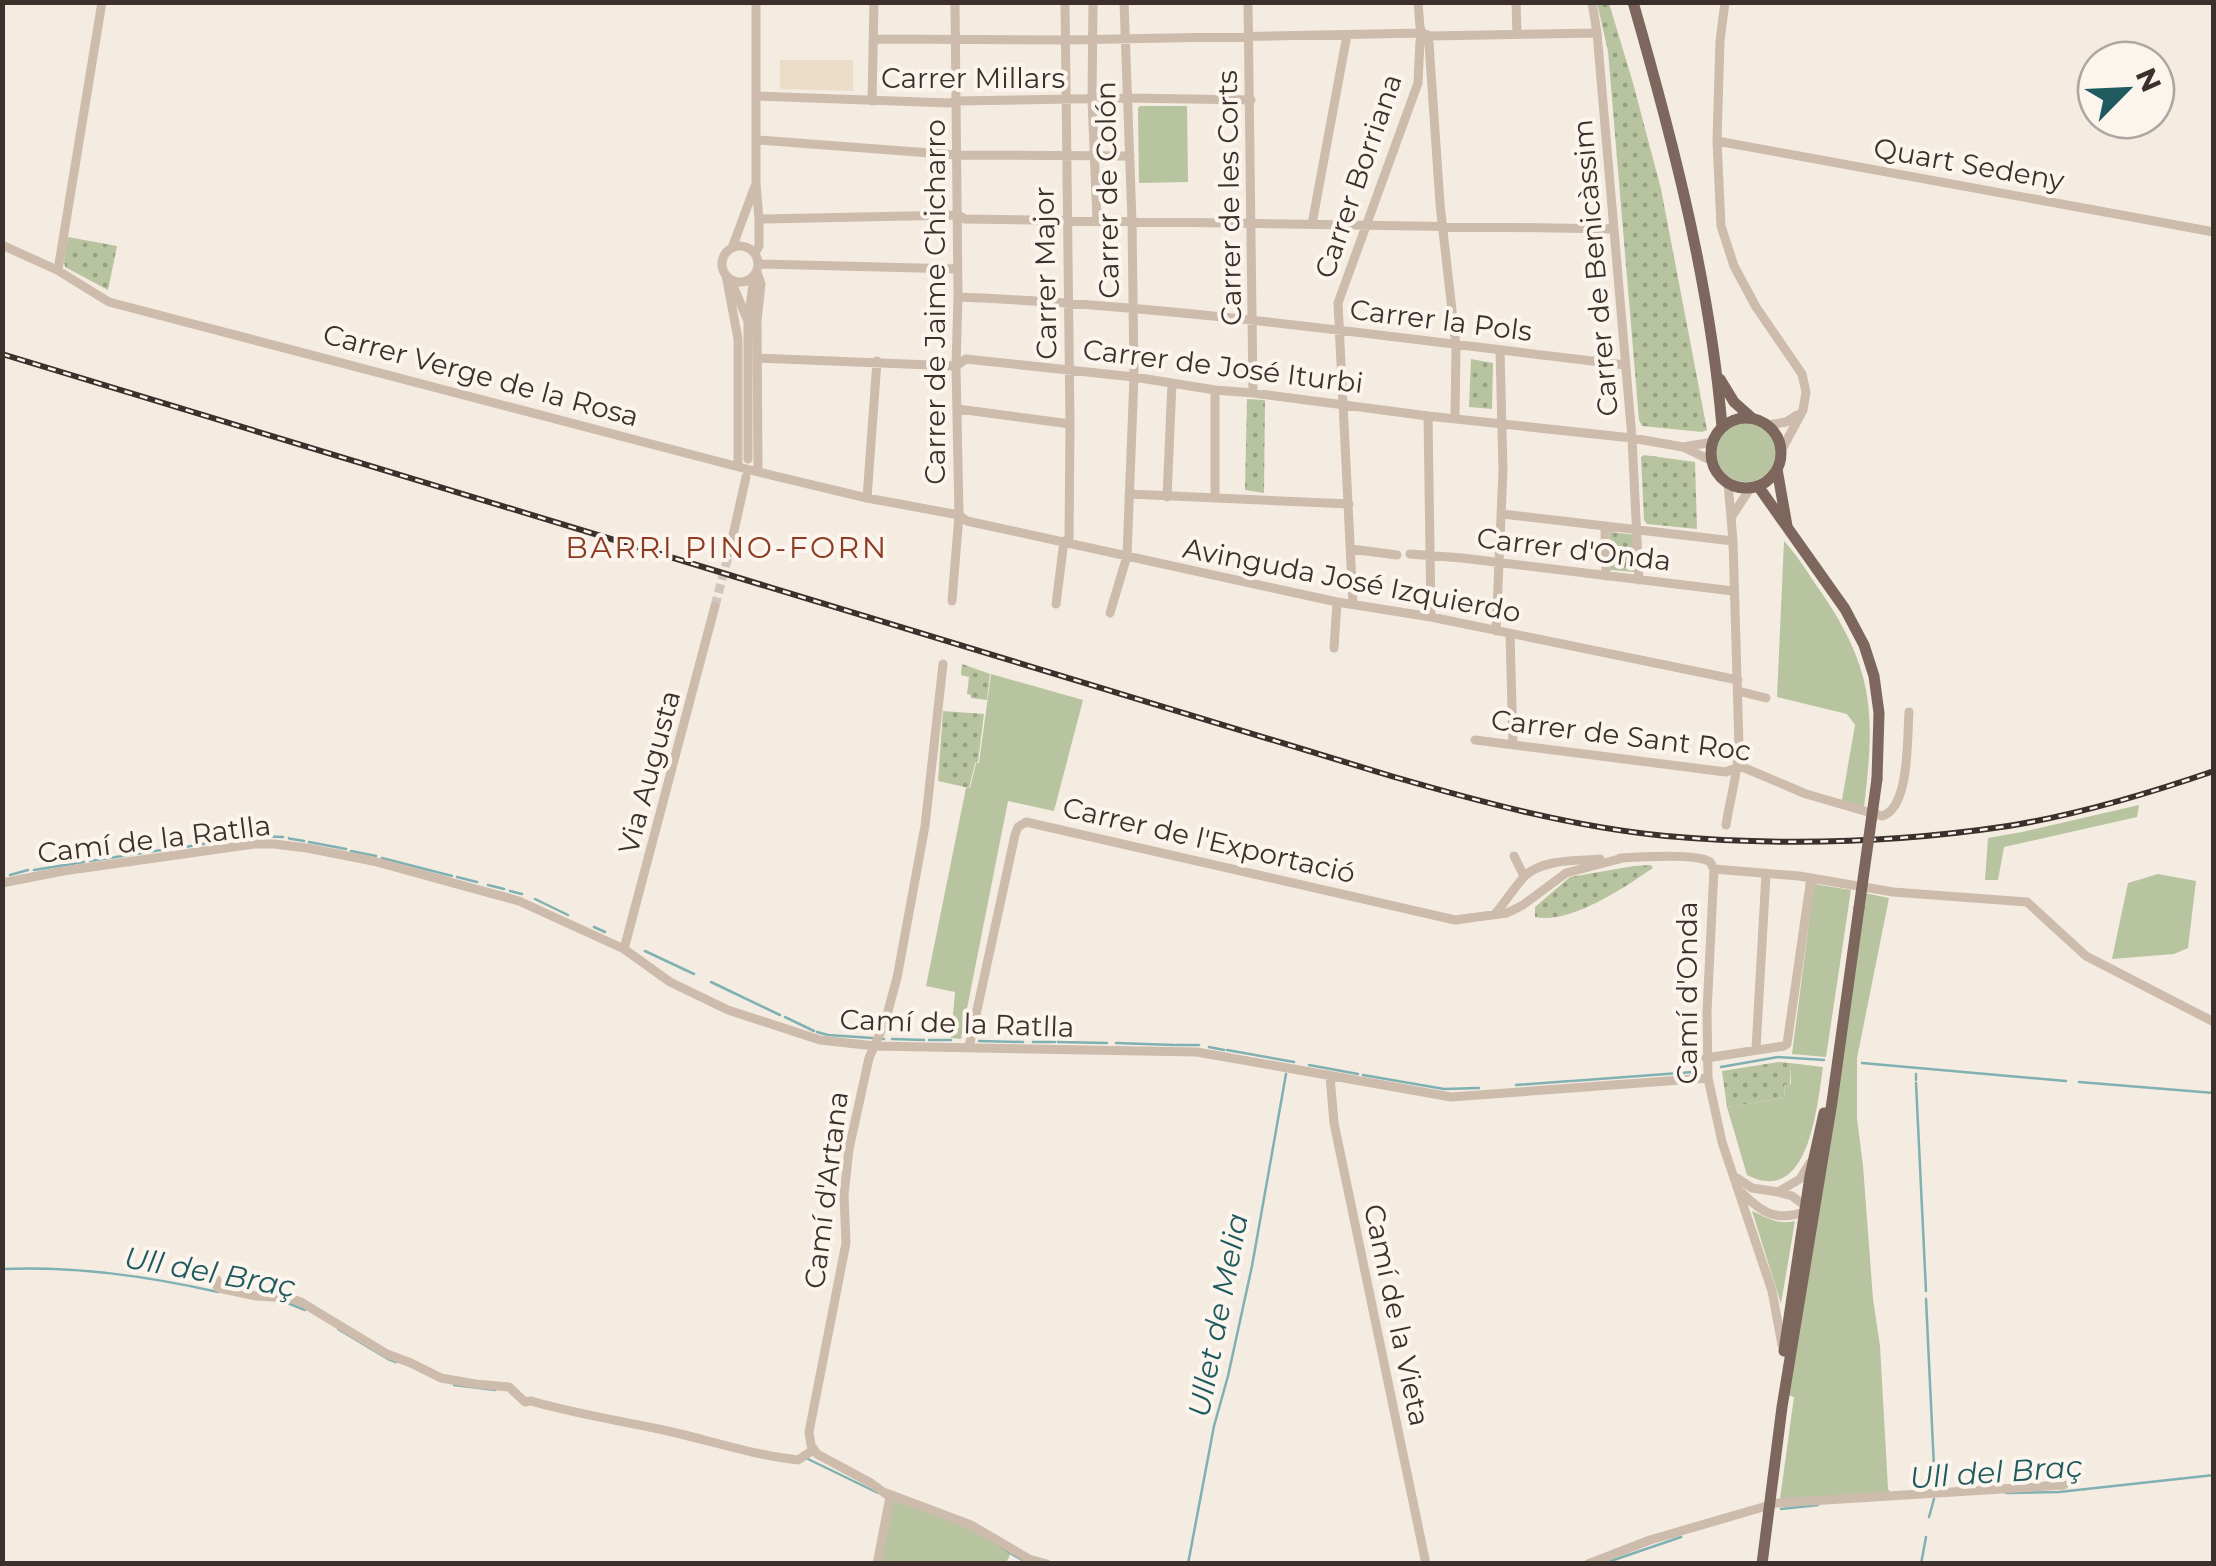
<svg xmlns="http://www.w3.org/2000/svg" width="2216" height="1566" font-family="Montserrat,sans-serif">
  <defs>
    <pattern id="park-dots" width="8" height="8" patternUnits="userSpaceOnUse" patternTransform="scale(2.5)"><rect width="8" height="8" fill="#b8c4a0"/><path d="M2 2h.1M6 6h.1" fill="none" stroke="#97a083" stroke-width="1.8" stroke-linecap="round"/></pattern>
  </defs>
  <rect width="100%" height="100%" fill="#f4ebe1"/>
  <!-- grass -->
  <path fill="#b8c4a0" d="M1140 106H1187L1188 182 1139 183 1138 108Z
    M1716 452a30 30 0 1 1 60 0a30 30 0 1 1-60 0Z
    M1784 541C1798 556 1809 575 1821 592 1875 671 1875 715 1864 807L1842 800 1855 725 1847 714 1777 697Z
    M991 674 1083 700 1054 811 1008 801 961 1039 951 1038 955 992 926 986 966 788H970L976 763H979Z
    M2139 805 2137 817 2004 847 1998 880H1985L1988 838 2022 832Z
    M2158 874 2196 881 2188 948 2174 954 2112 959 2128 883Z
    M1814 884 1851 890 1826 1057 1792 1054Z
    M1865 893 1889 898 1857 1058V1118L1863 1166 1873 1299 1880 1346 1888 1489 1891 1493 1780 1499 1794 1397 1787 1395Z
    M1790 1063 1823 1067C1817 1107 1809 1207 1747 1175L1727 1107 1785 1098 1784 1085 1791 1084Z
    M1752 1211C1768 1218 1777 1225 1795 1221L1781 1304Z
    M893 1498 971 1527 1011 1553 1006 1563 879 1564Z"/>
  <!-- park -->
  <path fill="url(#park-dots)" d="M1597 3H1609L1633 83 1661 189 1707 430 1702 432 1642 426 1639 420 1608 51Z
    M68 237 117 246 108 290 65 267 64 261Z
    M1471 359 1493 363 1492 409 1469 407Z
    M1247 399 1265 400 1264 493 1245 490Z
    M1644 455 1695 462 1697 529 1647 524 1644 520 1641 457Z
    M1610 532 1636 535V572L1610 570Z
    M962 664 990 674 987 700 971 698V695L967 694 969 677 961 675Z
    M943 711 984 714 978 762 975 763 969 788 938 781Z
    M1651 865 1653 868 1647 872C1619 891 1569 924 1535 917V907L1570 877 1634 866Z
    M1779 1062 1790 1063V1084L1784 1085 1785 1098 1727 1107 1722 1071Z"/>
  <!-- plaza -->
  <path fill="#ecdcc8" d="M780 60H853V91L780 89Z"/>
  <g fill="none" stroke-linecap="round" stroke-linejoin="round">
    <!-- stream -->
    <path stroke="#7fb0b2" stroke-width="2.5" d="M254 836 283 837
      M289 838 290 839
      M236 839 252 837
      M292 839 304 841
      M309 842 346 849
      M185 847 232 839
      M351 851 376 856
      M382 858 452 876
      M90 861 181 847
      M34 870 84 862
      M10 875 28 870
      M457 877 477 882
      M488 885 504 889
      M510 891 522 894
      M535 899 568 915
      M594 927 605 932
      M645 951 694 974
      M711 982 780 1015
      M785 1017 814 1031
      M817 1032 828 1035 872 1038
      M883 1039H884
      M892 1039 924 1040
      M929 1040H951
      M979 1041 1023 1042
      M1033 1042H1055
      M1058 1042 1107 1043
      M1116 1043 1174 1045
      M1176 1045H1199
      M1209 1047 1224 1050
      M1227 1050 1294 1062
      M1862 1063 2066 1081
      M1309 1065 1358 1074
      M1721 1067 1778 1057 1824 1060
      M1363 1075 1444 1089 1479 1088
      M1916 1080V1074
      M1572 1081 1693 1072
      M2079 1082 2214 1093
      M1916 1083 1926 1291
      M1516 1085 1570 1081
      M2 1269C76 1266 146 1276 218 1292
      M1926 1299 1935 1489
      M285 1302 305 1310
      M338 1329 388 1359 396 1362
      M454 1385 495 1390
      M808 1459 878 1493
      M2006 1493 2059 1492 2214 1475
      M1781 1509 1818 1505
      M1929 1517 1934 1499
      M1001 1547 1012 1554
      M1013 1555 1028 1563
      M1188 1564 1214 1426 1228 1376 1252 1266 1286 1074
      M1602 1564 1681 1537
      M1921 1564 1926 1537"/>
    <!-- minor-tunnel -->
    <path stroke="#cfc6bd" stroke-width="9" stroke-dasharray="9 4.5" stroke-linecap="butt" d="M715 606 729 553"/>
    <!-- minor -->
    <path stroke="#cdbbac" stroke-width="9" d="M1065 2 1070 424 1069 542
      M1093 2 1092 100 1097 220
      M1248 2 1253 393
      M1516 2 1517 34
      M1592 2 1597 33 1632 438 1639 580
      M1725 2 1720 41 1717 141 1721 226 1734 266 1756 307 1802 374 1806 392 1803 410 1781 451
      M1423 34 1429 43 1440 204 1456 346 1455 418
      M874 39 1065 40 1422 33 1430 36 1597 33
      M756 96 949 103 956 101 1128 98 1251 100
      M872 101 874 2
      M758 140 956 155 1130 156
      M1717 141 2214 232
      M759 219 958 215 965 219 1614 229
      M1312 224 1347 35
      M2 245 57 270 109 302 758 472 867 498 959 515 967 521 1337 602 1431 617 1738 680
      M722 264a18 18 0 1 1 36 0a18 18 0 1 1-36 0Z
      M732 248 755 186
      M755 253 759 246V219L756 184V2
      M759 264 957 269
      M58 270 102 2
      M757 272 761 284 757 321 758 472
      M726 275 738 339V465
      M732 283 747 319
      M958 297C1181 306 1404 339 1626 365
      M758 358 956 366 966 359 1134 377 1215 390 1253 393 1428 416 1632 438 1683 447 1712 461
      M958 409 1070 424
      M1428 416 1431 617
      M1768 425 1786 422 1797 415
      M1683 447 1713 442
      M748 459V322L754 276
      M1129 494 1349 504
      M1167 497 1172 383
      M867 498 877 361
      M1215 498V390
      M1502 514 1733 541
      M1732 516 1751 487
      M1605 527 1606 576
      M1351 549 1397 555
      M729 553 746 477
      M1410 554 1462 558 1733 591
      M952 601 959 515 956 366 958 297 955 2
      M1056 604 1064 541
      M1353 604 1338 303 1418 83 1420 41 1422 33 1420 27 1418 2
      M1110 613 1127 556 1134 377 1132 221 1124 2
      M1496 631 1503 471 1500 350
      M1510 634 1513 744
      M1334 648 1337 602
      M1738 691 1766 698
      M1475 740 1726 772 1740 766 1806 794 1882 816C1910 808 1907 737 1909 712
      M1726 825C1730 799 1738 773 1739 746L1733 541 1728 482
      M1514 856 1524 876
      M1620 858C1636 857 1699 853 1710 862 1712 864 1712 867 1714 869
      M1714 869 1799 876 1893 892 2027 902 2086 956 2214 1022
      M1714 869 1707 1012 1708 1078 1722 1142 1772 1291 1782 1345
      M2 883 63 871 254 844H274L307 848 373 861 519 901 624 949 670 982 728 1010 820 1040 875 1046 1197 1052 1451 1097 1708 1078
      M1495 914C1506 902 1516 884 1526 875 1544 859 1577 861 1600 859
      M624 949 715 606
      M969 1047 1015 835 1018 827 1026 822 1455 920 1507 913 1523 905 1566 873 1623 858
      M1756 1049 1766 874
      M1706 1058 1784 1046 1787 1044 1811 878
      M1330 1076 1334 1123 1426 1564
      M1737 1178 1752 1188 1778 1192 1800 1179 1810 1163
      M1741 1192C1763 1214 1777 1222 1807 1211
      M1778 1192 1792 1196 1808 1208
      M217 1280V1287L219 1288 256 1296 289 1298 301 1302 387 1354 411 1363 441 1378 475 1384 509 1387 525 1402 531 1401C576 1414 622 1421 668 1431 712 1441 753 1455 798 1460L813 1450
      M886 1493 971 1525 1029 1559 1047 1564
      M877 1564 890 1497 871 1483 817 1454 811 1445 809 1432 846 1243 844 1195 849 1149 869 1058 885 1022 897 978 925 826 943 664
      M1588 1564 1650 1540 1777 1503 2064 1485"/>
    <!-- major -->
    <path stroke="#7d675c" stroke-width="11" d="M1633 2C1673 141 1710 283 1722 427
      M1720 379 1734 402 1752 418
      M1711 453a35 35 0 1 1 70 0a35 35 0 1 1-70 0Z
      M1777 469 1787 526
      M1758 486 1845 609 1864 645 1874 676 1879 713 1877 779
      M1784 1351 1810 1176 1824 1113
      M1762 1564 1782 1407 1832 1102 1859 908"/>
    <defs>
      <path id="rail" d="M2 354 1391 776C1481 802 1573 827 1666 836 1779 846 1895 843 2008 826 2077 815 2147 794 2214 771"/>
    </defs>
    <!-- rail casing -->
    <use href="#rail" stroke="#3b302b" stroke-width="6"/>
    <!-- rail -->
    <use href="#rail" stroke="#fbf5ee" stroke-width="2.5" stroke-dasharray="8" stroke-linecap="butt"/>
    <!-- major-bridge -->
    <path stroke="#7d675c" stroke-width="11" d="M1859 908 1877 779"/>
  </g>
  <g text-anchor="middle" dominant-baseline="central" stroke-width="8" stroke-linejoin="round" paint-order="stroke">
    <!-- street labels -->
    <g font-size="28" fill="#3b302b" stroke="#fbf5ee">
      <text x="973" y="78">Carrer Millars</text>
      <text transform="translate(1969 164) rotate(10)">Quart Sedeny</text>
      <text transform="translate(1358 176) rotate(-71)">Carrer Borriana</text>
      <text transform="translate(1107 190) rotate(-91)">Carrer de Colón</text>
      <text transform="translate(1229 198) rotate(-91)">Carrer de les Corts</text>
      <text transform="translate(1595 268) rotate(-95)">Carrer de Benicàssim</text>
      <text transform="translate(1045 273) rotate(-91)">Carrer Major</text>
      <text transform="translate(935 302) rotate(-90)">Carrer de Jaime Chicharro</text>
      <text transform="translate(1441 320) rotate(7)">Carrer la Pols</text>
      <text transform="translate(1223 366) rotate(7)">Carrer de José Iturbi</text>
      <text transform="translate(481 375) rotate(15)">Carrer Verge de la Rosa</text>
      <text transform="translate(1574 549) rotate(7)">Carrer d'Onda</text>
      <text transform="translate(1352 580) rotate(11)">Avinguda José Izquierdo</text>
      <text transform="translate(1621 735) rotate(7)">Carrer de Sant Roc</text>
      <text transform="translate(649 772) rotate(-75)">Via Augusta</text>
      <text transform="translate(154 839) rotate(-7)">Camí de la Ratlla</text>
      <text transform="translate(1209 840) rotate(13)">Carrer de l'Exportació</text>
      <text transform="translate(1687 993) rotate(-90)">Camí d'Onda</text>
      <text transform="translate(957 1023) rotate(2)">Camí de la Ratlla</text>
      <text transform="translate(826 1190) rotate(-83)">Camí d'Artana</text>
      <text transform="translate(1397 1315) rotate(78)">Camí de la Vieta</text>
    </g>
    <!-- neighbourhood labels -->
    <g font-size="30" letter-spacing="2.5" fill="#8c3b22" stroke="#fbf5ee">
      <text x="727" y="547">BARRI PINO-FORN</text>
    </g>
    <!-- water labels -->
    <g font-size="30" font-style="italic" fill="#1f5a5e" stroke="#fbf5ee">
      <text transform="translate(210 1272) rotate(10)">Ull del Braç</text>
      <text transform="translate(1218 1315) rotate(-79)">Ullet de Melia</text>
      <text transform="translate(1996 1472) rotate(-4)">Ull del Braç</text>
    </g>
  </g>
  <!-- border -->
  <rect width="2216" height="1566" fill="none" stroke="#3b302b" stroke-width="10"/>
  <!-- north arrow -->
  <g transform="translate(2126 90) rotate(66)"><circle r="48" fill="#fbf5ee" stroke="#aea6a0" stroke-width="2.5"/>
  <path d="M0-8L18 38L0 25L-18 38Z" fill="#1f5a5e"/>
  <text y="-15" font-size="28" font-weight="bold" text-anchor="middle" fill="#3b302b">N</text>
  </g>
</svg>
